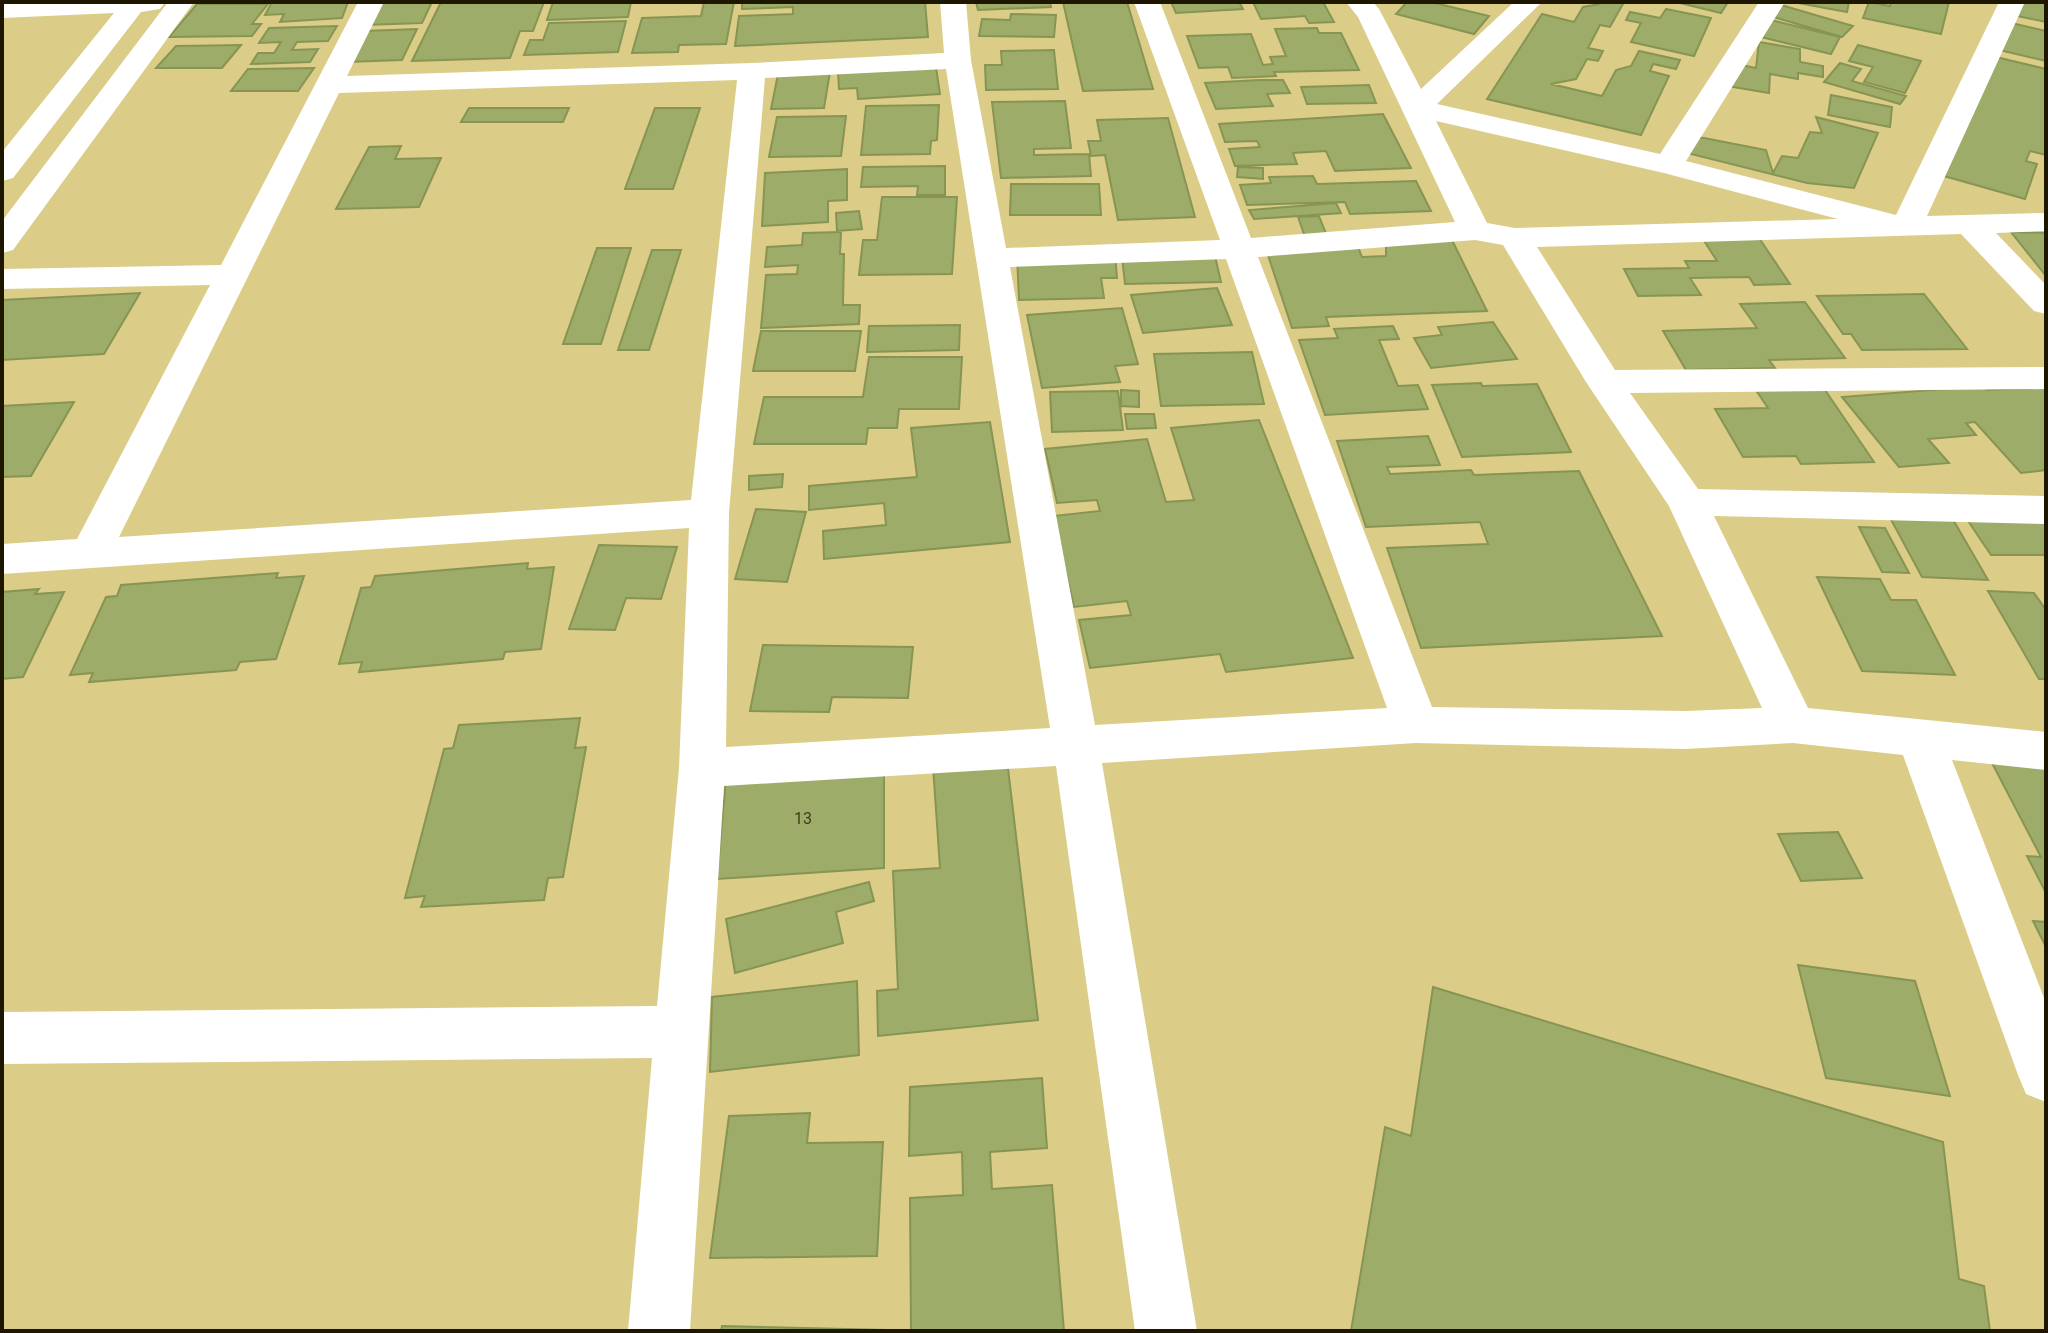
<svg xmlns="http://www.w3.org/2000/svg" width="2048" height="1333" font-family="Roboto,sans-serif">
  <rect width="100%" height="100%" fill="#dbcd87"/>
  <!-- building -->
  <path fill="#9dac69" stroke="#879452" stroke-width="2" d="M272 2H348L342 18 280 22 284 14 265 15Z
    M377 2H432L422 23 365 25Z
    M441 2H544L533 31H520L510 58 412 61Z
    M553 2H631L628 17 547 20Z
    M704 2H734L726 44 679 45 678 52 632 53 642 18 701 16Z
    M742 2H925L928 37 735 46 739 16 793 14V7L742 9Z
    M976 2H1050L1051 7 978 10Z
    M1063 2H1127L1153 89 1083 91Z
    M1171 2H1239L1243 9 1176 13Z
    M1253 2H1323L1334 22 1309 23 1305 16 1261 19Z
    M1407 2H1431L1489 16 1474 34 1396 14Z
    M1592 2H1624L1610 27 1600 25 1588 48 1603 51 1598 61 1587 59 1576 79 1551 84 1602 96 1616 70 1631 66 1639 51 1680 60 1676 69 1653 64 1650 71 1669 76 1641 135 1487 99 1542 14 1574 22 1583 7 1600 4Z
    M1676 2H1728L1721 13Z
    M1793 2H1849L1847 12Z
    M1869 2 1890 6 1891 2H1949L1941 34 1863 18Z
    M2020 2H2046V22L2017 16Z
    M197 4H268L252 24H261L252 36 169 37Z
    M1781 5 1853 26 1842 37 1770 16Z
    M1666 9 1711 18 1694 56 1631 42 1641 23 1626 20 1630 12 1660 18Z
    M1011 14 1056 15 1054 37 979 36 982 19 1010 20Z
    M1771 20 1840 37 1831 54 1761 37Z
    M626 21 618 52 524 55 530 40H543L549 23Z
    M2007 22 2046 31V61L1995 49Z
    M337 26 328 41 297 42 292 50 318 49 310 62 251 64 258 53H274L281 42 259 43 269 28Z
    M1317 28 1319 33H1341L1359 70 1274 72 1276 76 1232 78 1228 67 1199 68 1187 36 1251 34 1263 65 1273 64 1270 57 1286 56 1275 29Z
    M417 29 402 60 347 62 364 31Z
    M1759 42 1800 49V62L1823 66V77L1798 73V79L1770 74 1769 93 1727 86 1731 63 1756 68Z
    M241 45 222 68H156L176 46Z
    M1858 45 1921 61 1905 93 1864 82 1873 67 1849 61Z
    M1054 50 1058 89 986 90 985 65H1002L1001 51Z
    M1996 57 2046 69V155L2030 151 2026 161 2037 164 2025 199 1944 176Z
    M1840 63 1861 69 1852 81 1906 96 1900 104 1824 82Z
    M831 66 824 108 771 109 778 74Z
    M936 67 940 94 858 99 857 88 839 89 838 72Z
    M314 68 298 91H231L248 69Z
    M1259 80H1283L1290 93 1267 94 1273 106 1216 109 1205 83Z
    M1369 85 1376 103 1307 104 1301 87Z
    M1831 95 1892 107 1890 127 1828 115Z
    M1065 101 1071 148 1034 149V155L1089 154 1091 176 1001 178 992 102Z
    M939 105 937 140 931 141 930 154 861 155 866 106Z
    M469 108H569L563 122H461Z
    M655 108H700L673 189H625Z
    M1383 114 1411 168 1335 171 1326 151 1293 153 1297 164 1235 166 1229 149 1260 147 1257 141 1225 142 1219 124Z
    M846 116 841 156 769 157 777 117Z
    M1816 117 1878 133 1854 188 1807 183 1691 154 1688 143 1692 137 1704 138 1766 150 1773 173 1782 156 1798 158 1810 132 1822 133Z
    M1168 118 1195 217 1118 220 1105 155 1091 156 1088 141H1101L1097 120Z
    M401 146 395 159 441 158 419 207 336 209 369 147Z
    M945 166V195H917L918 186 861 187 863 167Z
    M1238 167 1263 168V179L1237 177Z
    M847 169V200L828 201V222L762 226 765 173Z
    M1313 176 1317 184 1416 181 1431 211 1350 214 1345 202 1247 205 1240 185 1271 183 1269 177Z
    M1011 184H1099L1101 215H1010Z
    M882 197H957L952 274 859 275 863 240H877Z
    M1336 203 1341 213 1254 219 1249 210Z
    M859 211 862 229 837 231 836 213Z
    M1319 216 1327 236 1305 237 1298 217Z
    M841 232 840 254H844L843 305H860L859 324 761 328 766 275 797 274 798 265 765 267 767 247 802 245 803 233Z
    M1755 232 1790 284 1754 285 1749 277 1690 278 1701 295 1638 296 1624 269 1689 268 1685 261H1717L1699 233Z
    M2011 232 2046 233V276Z
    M1449 234 1487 311 1326 317 1329 326 1292 328 1265 246 1356 242 1362 257 1386 256V240Z
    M597 248H631L601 344H563Z
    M652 250H681L649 350H618Z
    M1115 254 1117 278H1101L1104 298 1019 300 1017 256Z
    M1215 256 1221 282 1125 284 1122 257Z
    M1217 288 1232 325 1143 333 1131 295Z
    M140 293 104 354 2 360V300Z
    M1924 294 1967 349 1862 350 1851 334H1843L1817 296Z
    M1805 302 1845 358 1769 360 1775 368 1686 370 1663 331 1757 328 1740 304Z
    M1122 308 1138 364 1115 366 1120 382 1042 388 1027 315Z
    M1493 322 1517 359 1431 368 1414 338 1442 335 1438 327Z
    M960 325 959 350 867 352 869 326Z
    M1393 326 1399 339 1379 340 1398 386 1418 385 1428 409 1325 415 1299 340 1338 338 1334 329Z
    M761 331H861L855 371H753Z
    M1252 352 1264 404 1161 406 1154 354Z
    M869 357H962L959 409H899L897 428H868L866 444H754L764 397H863Z
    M1481 383 1482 386 1537 384 1571 452 1462 457 1432 385Z
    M1821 384 1874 462 1801 464 1796 456 1743 457 1715 409 1768 408 1753 386Z
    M1982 386 1987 390 2046 387V470L2021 473 1975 422 1966 423 1976 435 1928 439 1949 463 1899 467 1842 397Z
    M1121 390 1139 391V407L1121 406Z
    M1118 391 1123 430 1052 432 1050 392Z
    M74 402 31 476 2 477V406Z
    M1125 414H1154L1156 428 1127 429Z
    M1259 420 1353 658 1226 672 1220 654 1090 668 1079 620 1131 615 1127 601 1074 607 1053 516 1100 511 1097 500 1057 503 1045 449 1147 439 1166 502 1194 500 1171 428Z
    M990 422 1010 542 824 559 823 531 886 525 884 503 809 510V486L917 477 911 428Z
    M1428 436 1440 465 1387 467 1390 474 1471 470 1474 475 1579 471 1662 636 1421 648 1387 548 1488 544 1480 522 1366 527 1337 441Z
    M783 474 782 487 749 490V476Z
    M1881 501 1944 504 1988 580 1922 577Z
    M756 509 806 512 787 582 735 579Z
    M1960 509H2046V555H1991Z
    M1859 527 1885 528 1909 573 1882 572Z
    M599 545 677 547 661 599 626 598 615 630 569 629Z
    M528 563 527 569 554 567 541 649 505 652 503 659 359 672 362 662 339 664 361 588 371 587 375 576Z
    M278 573 276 578 304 576 276 659 240 662 236 670 89 682 93 673 70 675 106 597 117 596 121 585Z
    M1817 577 1880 579 1891 600H1916L1955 675 1862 671Z
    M39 589 35 594 64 592 23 677 2 679V592Z
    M1988 591 2034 593 2046 610V679H2039Z
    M763 645 913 647 908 698 832 697 829 712 750 711Z
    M580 718 575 748 586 747 563 877 548 878 544 900 421 907 425 896 405 898 444 749 453 748 459 725Z
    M884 757V868L717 879 727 767Z
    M1007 760 1038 1020 878 1036 877 991 898 989 893 871 940 868 933 766Z
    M1992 763 2046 765V893L2027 856 2041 857Z
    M1838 832 1862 878 1801 881 1778 834Z
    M869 882 874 901 836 912 843 943 735 973 726 919Z
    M2033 921 2046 922V947Z
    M1798 965 1915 981 1950 1096 1826 1078Z
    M857 981 859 1055 710 1072 712 997Z
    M1433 987 1943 1142 1959 1279 1984 1286 1990 1331H1351L1385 1127 1411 1136Z
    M1042 1078 1047 1148 990 1152 992 1189 1052 1185 1064 1331H911L910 1198 963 1195 962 1152 909 1156 910 1087Z
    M810 1113 807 1143 883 1142 877 1256 710 1258 729 1116Z
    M722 1326 888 1330 721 1331Z"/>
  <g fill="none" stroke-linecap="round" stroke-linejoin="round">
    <!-- minor -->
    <path fill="#fff" fill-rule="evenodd" d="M2 2 164 4 160 9 141 12 13 178 2 181V152L114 13 2 18Z
      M168 2H194L13 250 2 253V221Z
      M358 2H384L347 76 752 63 944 53 940 2H966L971 60 1006 248 1220 240 1134 2H1160L1251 238 1455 222 1358 17 1346 2H1373L1379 9 1421 89 1514 2H1542L1437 104 1660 154 1759 2H1785L1686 161 1896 215 1999 2H2025L1927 216 2046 213V231L1996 233 2046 285V314L2034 311 1961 234 1537 247 1615 370 2046 367V389L1630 393 1698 489 2046 496V524L1714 516 1808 708 2046 732V770L1952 760 2046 1003V1102L2026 1094 2018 1075 1903 755 1793 743 1685 749 1416 743 1102 763 1197 1331H1135L1056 766 724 786 690 1331H628L652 1058 2 1064V1012L657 1006 679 768 689 528 2 574V544L77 539 210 285 2 289V269L221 265ZM946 69 1050 728 726 747 729 513 765 78ZM737 80 691 500 119 537 339 93ZM1436 121 1664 173 1838 219 1515 228 1487 223ZM1475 240 1503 245 1586 382 1669 506 1762 708 1685 711 1432 707 1258 257ZM1226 259 1387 708 1095 725 1010 267Z"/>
  </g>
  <g text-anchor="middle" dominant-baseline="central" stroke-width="7" stroke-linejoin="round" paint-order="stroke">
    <!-- number labels -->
    <g font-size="16" fill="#3d3c1a">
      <text x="803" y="818">13</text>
    </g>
  </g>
  <!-- border -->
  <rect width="2048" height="1333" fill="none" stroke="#1d1700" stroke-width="8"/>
</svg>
